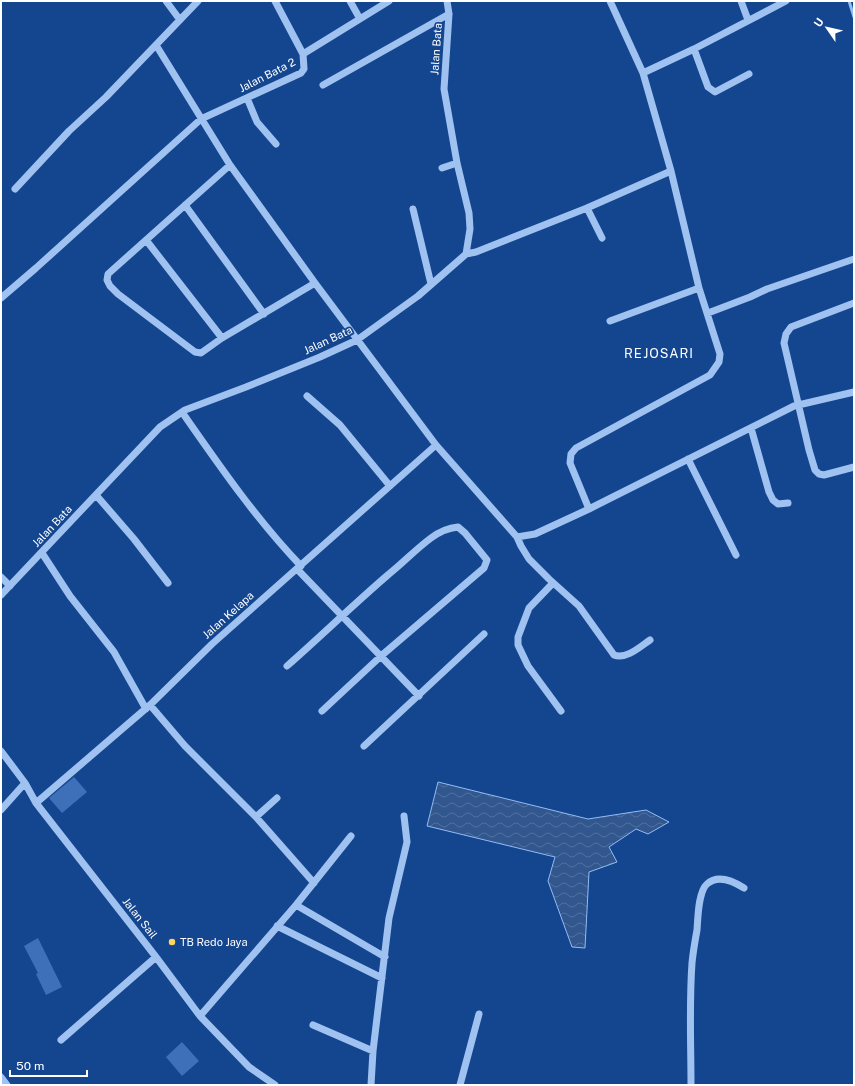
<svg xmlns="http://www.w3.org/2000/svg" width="855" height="1086" font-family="'Public Sans',sans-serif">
  <defs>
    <pattern id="water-waves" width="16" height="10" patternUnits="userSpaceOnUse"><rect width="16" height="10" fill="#32578e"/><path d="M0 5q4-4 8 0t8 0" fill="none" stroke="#51709f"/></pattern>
  </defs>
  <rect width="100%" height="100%" fill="#144690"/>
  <!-- water -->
  <path fill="url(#water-waves)" stroke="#92bcf4" d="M438 782 588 819 646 810 669 822 648 834 636 829 609 847 617 862 589 872 585 948 572 947 548 881 555 857 427 826Z"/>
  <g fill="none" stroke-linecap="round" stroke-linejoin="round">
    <!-- stream -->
    <path stroke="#92bcf4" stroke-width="3" d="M849 1 854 17"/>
  </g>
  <!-- building -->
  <path fill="#3d70b9" d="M74 777 87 792 62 813 49 798Z
    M38 938 62 987 46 995 36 974 38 973 24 946Z
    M182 1042 199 1061 182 1076 166 1057Z"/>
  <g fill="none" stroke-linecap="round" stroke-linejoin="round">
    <!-- minor -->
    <path stroke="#a0c2f1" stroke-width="7" d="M166 1 180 20
      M275 1 303 54
      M350 1 360 19
      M741 1 748 20
      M156 45 230 165 315 283 436 445 517 537 535 534 589 509 794 406 854 392
      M694 49 708 87 715 92 749 74
      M643 73 694 49 786 1
      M323 85 449 14
      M247 98 257 122 276 144
      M230 165 108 274 107 280 110 286 118 294 195 352 201 353 222 338 315 283
      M442 168 457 163
      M15 189 69 131 106 97 198 1
      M185 205 264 314
      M587 208 602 238
      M413 209 431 284
      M146 240 222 338
      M466 254 476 252 587 208 671 171
      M1 298 36 268 201 119 301 73 304 69 303 54 389 1
      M854 303 791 327 786 334 784 343 809 450 815 470 819 474 824 475 854 467
      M708 313 750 297 767 289 854 259
      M610 321 699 288
      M307 396 340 425 390 486
      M182 412C219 465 256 519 301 566
      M751 428 769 492 773 500 778 504 788 503
      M688 459 736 555
      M96 495 134 539 168 583
      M589 509 570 463 571 454 576 448 710 375 719 362 720 354 699 288 671 171 643 73 610 1
      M517 537 521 546 529 559 549 579 579 606 614 655C626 660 641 646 650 640
      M42 553 70 596 114 652 146 709
      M297 569 419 696
      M1 577 10 586
      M553 583 529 608 518 637V645L528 666 561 711
      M1 595 160 427 185 410 246 387 320 357 357 340 418 296 466 254 470 229 469 213 457 163 444 89 449 14 447 1
      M287 666C321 636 354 604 389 574 403 563 416 549 431 538 439 532 448 528 458 527L465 533 487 560 484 568 381 656 322 711
      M150 705 185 746 256 817 314 883
      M364 746 484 634
      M1 751 25 783 36 803 156 957 200 1016 249 1067 275 1085
      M36 803 150 705 212 644 436 445
      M1 810 25 783
      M256 817 277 798
      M296 905 385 957
      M277 926 382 978
      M200 1016 296 905 351 836
      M313 1025 373 1051
      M61 1040 156 957
      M1 1077 7 1085
      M371 1085 373 1051 389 918 407 842 404 816
      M460 1085 479 1014
      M691 1085C691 1045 689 1004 692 963 693 952 695 941 697 930 698 918 698 892 707 884 718 874 733 881 744 888"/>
  </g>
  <!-- markers -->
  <circle fill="#ffd760" stroke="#144690" stroke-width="1.5" cx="172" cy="942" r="4"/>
  <g text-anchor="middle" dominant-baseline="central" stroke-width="3.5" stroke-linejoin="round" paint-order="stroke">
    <!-- street labels -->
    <g font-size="11" fill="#fff" stroke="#144690">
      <text transform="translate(436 49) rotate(-86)">Jalan Bata</text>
      <text transform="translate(267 75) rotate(-27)">Jalan Bata 2</text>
      <text transform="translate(328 340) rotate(-25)">Jalan Bata</text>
      <text transform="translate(52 526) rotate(-47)">Jalan Bata</text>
      <text transform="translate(228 615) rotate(-42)">Jalan Kelapa</text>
      <text transform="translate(140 918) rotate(52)">Jalan Sail</text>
    </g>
    <!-- poi labels -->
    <g font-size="11" fill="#fff" stroke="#144690" text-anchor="start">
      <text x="180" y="942">TB Redo Jaya</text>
    </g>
    <!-- quarter labels -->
    <g font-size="13" letter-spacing="1" fill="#fff" stroke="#144690">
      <text x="659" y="353">REJOSARI</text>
    </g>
  </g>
  <!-- border -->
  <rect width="855" height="1086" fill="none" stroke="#ffffff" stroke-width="4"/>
  <!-- north arrow -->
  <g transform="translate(827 28) rotate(304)" stroke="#144690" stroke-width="3" paint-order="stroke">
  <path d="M0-3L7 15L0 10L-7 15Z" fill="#ffffff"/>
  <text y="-6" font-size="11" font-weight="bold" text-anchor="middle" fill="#ffffff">U</text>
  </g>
  <!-- scale -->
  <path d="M10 1070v6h77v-6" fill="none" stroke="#ffffff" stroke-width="2"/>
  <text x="16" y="1070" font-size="12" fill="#ffffff" stroke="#144690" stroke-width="3" paint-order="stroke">50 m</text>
</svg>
